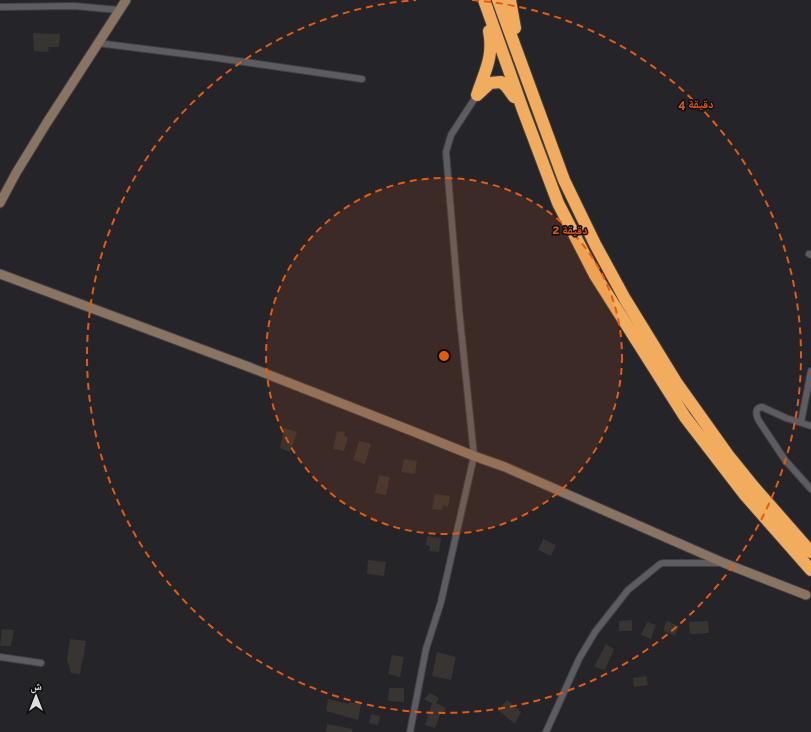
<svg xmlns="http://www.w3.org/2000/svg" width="811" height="732" font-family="Raleway,'Noto Naskh Arabic',sans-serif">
  <rect width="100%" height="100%" fill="#242429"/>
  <!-- building -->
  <path fill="#383430" d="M33 33 60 34 59 47H49L48 52 34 51Z
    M284 428 297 432 290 452 280 448Z
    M337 431 345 432 344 436 348 437 344 451 333 449Z
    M359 441 371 444 365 464 353 460Z
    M404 459 417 461 415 474 401 472Z
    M379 475 390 477 386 495 375 493Z
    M435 494 450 496 448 507 443 505 442 510 432 509Z
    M427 536 441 538 439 552 429 551 430 546 426 545Z
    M543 539 556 545 551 556 538 550Z
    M368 560 386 562 384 576 367 574Z
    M632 620V631H619V621Z
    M667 621 679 626 675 636 664 631V627Z
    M708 621 709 633 690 634 689 622Z
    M647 622 656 625 651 639 641 635Z
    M2 629 14 630 11 646H0Z
    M70 639 86 641 83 661H82L80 674 71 673 67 659Z
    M606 644 614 649 605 670 594 667Z
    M437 652 456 657 451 680 432 676Z
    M392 655 404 657 400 677 388 674Z
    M646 676 648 685 634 687 633 678Z
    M389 688H404V702L388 701Z
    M430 693 439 698 436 703 446 708 444 714 441 712 435 728 425 725 432 703 424 699Z
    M328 699 349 704V702L361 704 358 720 326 711Z
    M507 700 521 712 515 724 498 710Z
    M371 714 380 716 378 725 369 723Z
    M327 724 353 729 352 732H326Z"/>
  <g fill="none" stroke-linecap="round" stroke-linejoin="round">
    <defs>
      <path id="street" d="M0 7 74 6 119 10
        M97 43 217 58 362 79
        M809 254 811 255
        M801 422 811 371
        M811 426 786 418 762 407C754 408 756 415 759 421L785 460 811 489
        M0 657 41 663
        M410 732 426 649 441 602 474 456 459 309 446 152 451 135 477 95
        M546 732 579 659 595 632 628 590 660 564 663 563H720"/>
      <path id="secondary" d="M0 203 16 173 46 124 126 0
        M0 274 249 367 417 433 474 456 505 467 724 563 806 595"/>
      <path id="highway" d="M484 0 523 110 558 203 595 275 685 417 745 495 811 570
        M498 0 564 180 595 244 625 299 676 382 728 455 753 486 811 552
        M510 0 515 28
        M489 31C494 56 485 71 477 95L490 83 501 82 506 86 514 97"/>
    </defs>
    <!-- street casing -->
    <use href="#street" stroke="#403f44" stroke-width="8"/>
    <!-- secondary casing -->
    <use href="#secondary" stroke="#403f44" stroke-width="11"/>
    <!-- highway casing -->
    <use href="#highway" stroke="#403f44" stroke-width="14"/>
    <!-- street -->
    <use href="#street" stroke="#5c5c62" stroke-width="6"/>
    <!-- secondary -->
    <use href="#secondary" stroke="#897461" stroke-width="9"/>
    <!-- highway -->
    <use href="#highway" stroke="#f2ac5e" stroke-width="12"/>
  </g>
  <!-- distance rings -->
  <circle cx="444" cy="356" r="178" fill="#e8590c" fill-opacity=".12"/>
  <g fill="none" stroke="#e8590c" stroke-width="2" stroke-dasharray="7 5">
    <circle cx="444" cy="356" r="178"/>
    <path d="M472 0A357 357 0 1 1 416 0"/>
  </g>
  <circle cx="444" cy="356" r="6" fill="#e8590c" stroke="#0e0e10" stroke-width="2"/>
  <g font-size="12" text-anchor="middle" font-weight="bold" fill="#e8590c" stroke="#0e0e10" stroke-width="3" stroke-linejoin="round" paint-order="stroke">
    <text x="696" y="108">4 دقيقة</text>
    <text x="570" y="234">2 دقيقة</text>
  </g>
  <!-- north arrow -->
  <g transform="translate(36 696)" stroke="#0e0e10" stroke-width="3" paint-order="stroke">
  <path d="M0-3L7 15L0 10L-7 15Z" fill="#dedee1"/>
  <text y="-6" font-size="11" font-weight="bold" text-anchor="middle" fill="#dedee1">ش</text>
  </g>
</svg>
